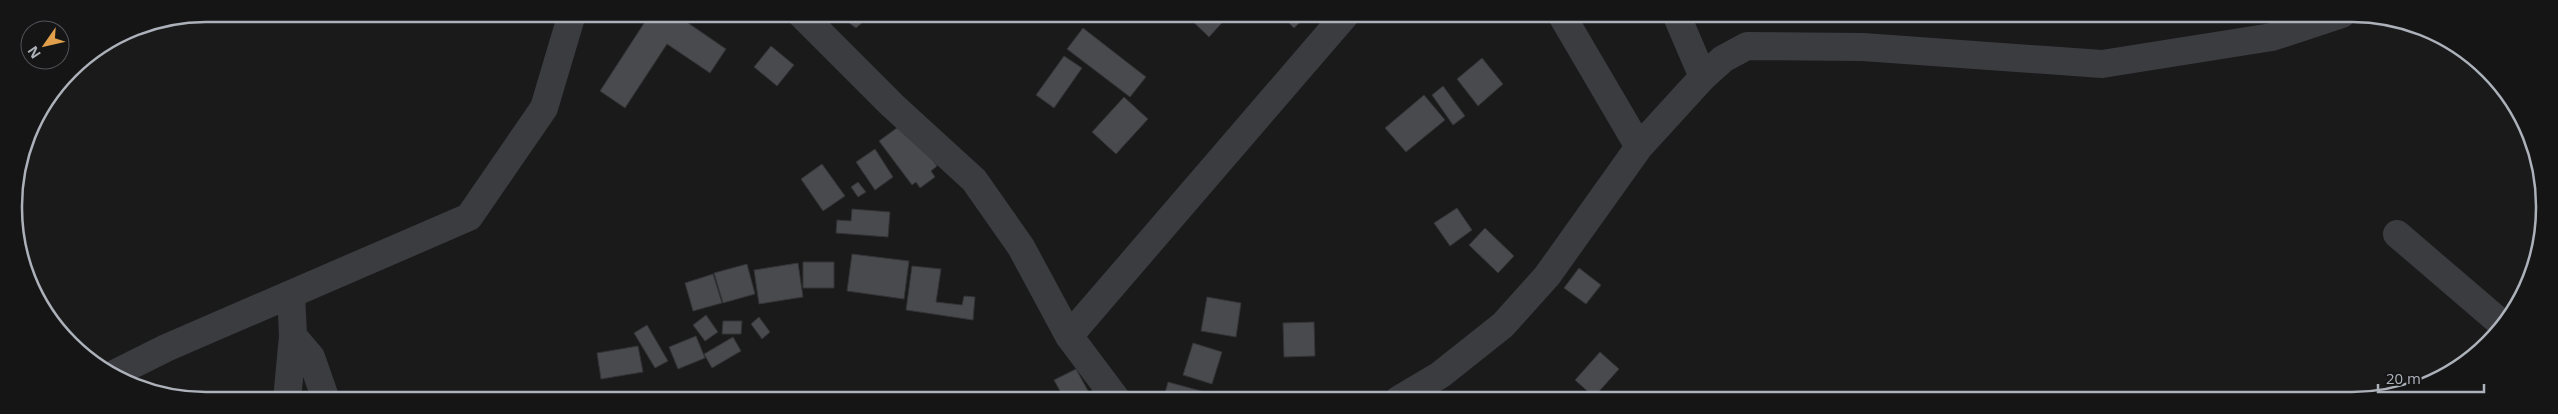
<svg xmlns="http://www.w3.org/2000/svg" width="2558" height="414" font-family="'Open Sans',sans-serif">
  <rect width="100%" height="100%" fill="#1a1a1b"/>
  <!-- building -->
  <path fill="#494a4e" stroke="#343437" d="M650 14H675L726 49 710 73 667 44 625 108 600 91Z
    M837 14H872L856 28Z
    M1185 14H1230L1209 37Z
    M1280 14H1309L1294 28Z
    M1083 28 1146 77 1130 97 1067 49Z
    M771 46 794 65 777 86 754 67Z
    M1064 56 1082 68 1054 108 1036 95Z
    M1482 58 1503 84 1478 106 1457 79Z
    M1443 86 1465 116 1453 125 1432 95Z
    M1424 95 1445 120 1406 152 1385 128Z
    M1124 97 1148 119 1116 154 1092 132Z
    M905 122 937 166 931 171 935 177 920 188 916 182 912 185 879 141Z
    M875 149 893 177 875 190 856 162Z
    M822 164 845 196 823 211 801 179Z
    M858 182 866 192 858 197 851 187Z
    M1457 208 1472 230 1450 246 1434 223Z
    M852 209 890 212 888 237 836 233 837 220 851 221Z
    M1485 228 1514 256 1498 273 1469 245Z
    M852 254 909 261 904 299 847 291Z
    M803 262H834V288H803Z
    M798 263 803 297 759 304 754 270Z
    M747 264 755 294 723 303 714 273Z
    M912 266 941 269 936 302 962 305 964 296 975 297 973 320 906 310Z
    M1579 268 1601 285 1586 304 1564 288Z
    M713 274 722 303 693 311 685 283Z
    M1207 297 1241 303 1236 337 1201 331Z
    M706 315 718 332 705 341 693 325Z
    M759 317 770 332 762 339 751 324Z
    M723 321H742L741 334H722Z
    M1314 322 1315 356 1284 357 1283 323Z
    M647 325 668 361 655 368 634 333Z
    M696 336 705 358 678 369 669 347Z
    M733 337 741 351 712 368 704 354Z
    M1193 343 1222 352 1212 384 1183 375Z
    M638 346 643 372 601 379 597 353Z
    M1600 352 1619 369 1594 397 1575 380Z
    M1076 369 1093 400H1065L1054 380Z
    M1168 382 1212 394 1210 400H1163Z"/>
  <g fill="none" stroke-linecap="round" stroke-linejoin="round">
    <!-- minor -->
    <path stroke="#3b3c40" stroke-width="28" d="M801 14 892 105 974 180 1021 247 1069 336 1117 400
      M1561 14 1639 147
      M1676 14 1703 77
      M2397 234 2502 324
      M293 336 311 357 326 400
      M1069 336 1346 14
      M114 374 166 348 469 217 544 108 572 14
      M287 400 293 336 291 294
      M1398 400 1440 375 1503 325 1547 276 1639 147 1703 77 1723 59 1747 46 1863 47 2102 64 2272 37 2342 14"/>
  </g>
  <!-- crop -->
  <path d="M0 0H2558V414H0ZM206 22H2352A184 184 0 0 1 2536 206V208A184 184 0 0 1 2352 392H206A184 184 0 0 1 22 208V206A184 184 0 0 1 206 22Z" fill="#151516" fill-rule="evenodd"/>
  <path fill="none" stroke="#adb2ba" stroke-width="2.5" d="M206 22H2352A184 184 0 0 1 2536 206V208A184 184 0 0 1 2352 392H206A184 184 0 0 1 22 208V206A184 184 0 0 1 206 22Z"/>
  <!-- north arrow -->
  <g transform="translate(45 45) rotate(236)"><circle r="24" fill="#151516" stroke="#525458"/>
  <path d="M0-4L9 19L0 12L-9 19Z" fill="#e19f4c"/>
  <text y="-8" font-size="14" font-weight="bold" text-anchor="middle" fill="#adb2ba">N</text>
  </g>
  <!-- scale -->
  <path d="M2378 384v8h106v-8" fill="none" stroke="#adb2ba" stroke-width="2.5"/>
  <text x="2386" y="384" font-size="15" fill="#adb2ba" stroke="#151516" stroke-width="4" paint-order="stroke">20 m</text>
</svg>
